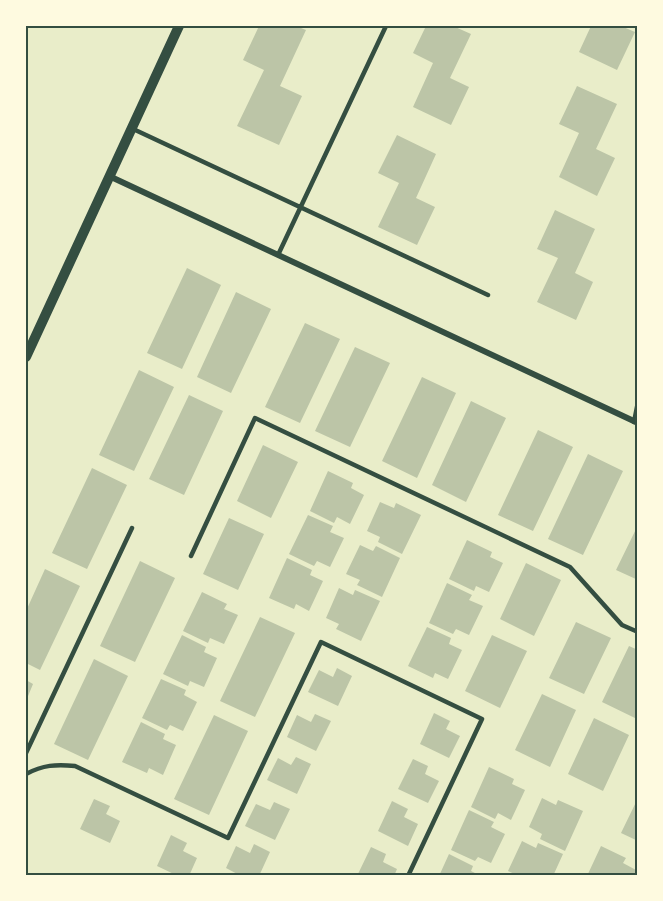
<svg xmlns="http://www.w3.org/2000/svg" width="663" height="901" font-family="'DM Sans',sans-serif">
  <rect width="100%" height="100%" fill="#e9edc9"/>
  <!-- building -->
  <path fill="#bcc5a7" d="M259 26H296L306 30 280 86 302 96 279 145 237 126 264 70 243 60Z
    M426 26H453L471 34 450 78 469 87 451 125 413 107 433 63 413 53Z
    M591 26H621L635 32 617 70 579 52Z
    M577 86 617 104 596 149 615 158 597 196 559 177 579 133 559 124Z
    M397 135 436 154 416 198 435 207 417 245 378 227 399 183 378 173Z
    M555 210 595 229 575 273 593 282 576 320 537 302 558 258 537 249Z
    M187 268 221 285 182 369 147 353Z
    M236 292 271 309 231 393 197 377Z
    M305 323 340 339 300 423 265 407Z
    M355 347 390 363 350 447 315 431Z
    M139 370 174 387 134 471 99 455Z
    M422 377 456 393 417 478 382 461Z
    M189 395 223 411 184 495 149 479Z
    M471 401 506 418 466 502 432 485Z
    M538 430 573 447 533 531 498 515Z
    M263 445 298 462 271 518 237 501Z
    M588 454 623 471 583 555 548 539Z
    M92 468 127 485 87 569 52 553Z
    M328 471 353 483 351 488 364 495 350 524 337 517 334 523 310 511Z
    M380 502 394 508 396 503 421 515 402 554 378 542 380 537 367 531Z
    M308 515 333 526 330 532 344 538 330 567 317 561 314 566 289 554Z
    M229 518 264 534 238 590 203 574Z
    M638 525V580L616 570Z
    M467 540 492 552 490 557 503 563 489 592 476 586 474 591 449 579Z
    M360 545 373 551 376 546 400 558 382 597 357 585 360 580 346 574Z
    M287 558 312 570 310 575 323 581 309 611 296 604 294 609 269 598Z
    M140 561 175 578 135 662 100 646Z
    M526 563 561 580 534 636 500 619Z
    M45 569 80 586 40 670 26 663V611Z
    M447 583 472 595 469 600 483 606 469 635 456 629 453 634 429 623Z
    M339 588 353 595 355 590 380 601 361 641 336 629 339 624 326 618Z
    M202 592 227 604 224 609 238 615 224 644 210 638 208 643 183 631Z
    M260 617 295 633 255 717 220 701Z
    M576 622 611 638 584 694 549 678Z
    M427 627 451 638 449 644 462 650 448 679 435 673 433 678 408 666Z
    M182 635 206 647 204 652 217 658 204 687 190 681 188 686 163 674Z
    M492 635 527 651 500 708 465 691Z
    M629 646 638 650 637 719 602 702Z
    M94 659 128 676 88 760 54 744Z
    M337 668 352 676 338 706 308 692 319 670 333 677Z
    M161 679 186 690 184 695 197 702 183 731 170 725 167 730 142 718Z
    M26 680 33 684 26 701Z
    M542 694 576 710 550 767 515 750Z
    M434 713 450 721 446 729 460 736 449 758 420 744Z
    M315 714 331 721 316 751 287 737 297 715 311 722Z
    M214 715 248 731 209 815 174 799Z
    M594 718 629 735 603 791 568 774Z
    M141 722 165 734 163 739 176 745 163 775 149 768 147 773 122 762Z
    M296 757 311 764 297 794 267 780 278 758 291 765Z
    M413 759 428 766 425 774 439 781 428 803 398 789Z
    M489 767 514 779 512 784 525 790 511 820 498 813 495 819 471 807Z
    M542 798 556 805 558 800 583 811 565 851 540 839 542 834 529 827Z
    M638 798V841L621 833Z
    M94 799 110 806 106 814 120 821 110 843 80 829Z
    M392 801 408 809 404 817 418 824 408 846 378 831Z
    M274 802 290 809 275 840 245 826 256 804 270 810Z
    M469 810 494 822 491 827 505 834 491 863 478 857 475 861 451 850Z
    M171 835 187 843 183 851 197 858 189 876H178L157 866Z
    M522 841 536 848 538 843 563 854 553 876H519L508 871Z
    M254 844 270 852 259 876H241L226 868 236 846 250 853Z
    M601 846 626 858 623 863 636 870 634 876H587Z
    M371 847 386 854 383 862 397 869 394 876H357Z
    M449 854 473 866 471 871 481 876H439Z"/>
  <g fill="none" stroke-linecap="round" stroke-linejoin="round">
    <!-- service -->
    <path stroke="#344e41" stroke-width="4.5" d="M131 128 488 295
      M278 255 386 26
      M634 422 638 402
      M191 556 255 418 570 567 622 625 638 632
      M26 753 132 528
      M26 774C43 765 56 764 75 766L228 838 321 642 482 719 408 876"/>
    <!-- minor -->
    <path stroke="#344e41" stroke-width="6" d="M109 176 638 423"/>
    <!-- tertiary -->
    <path stroke="#344e41" stroke-width="10" d="M26 357 179 26"/>
  </g>
  <!-- border -->
  <rect width="663" height="901" fill="none" stroke="#fefae0" stroke-width="54"/>
  <rect x="27" y="27" width="609" height="847" fill="none" stroke="#344e41" stroke-width="2"/>
</svg>
